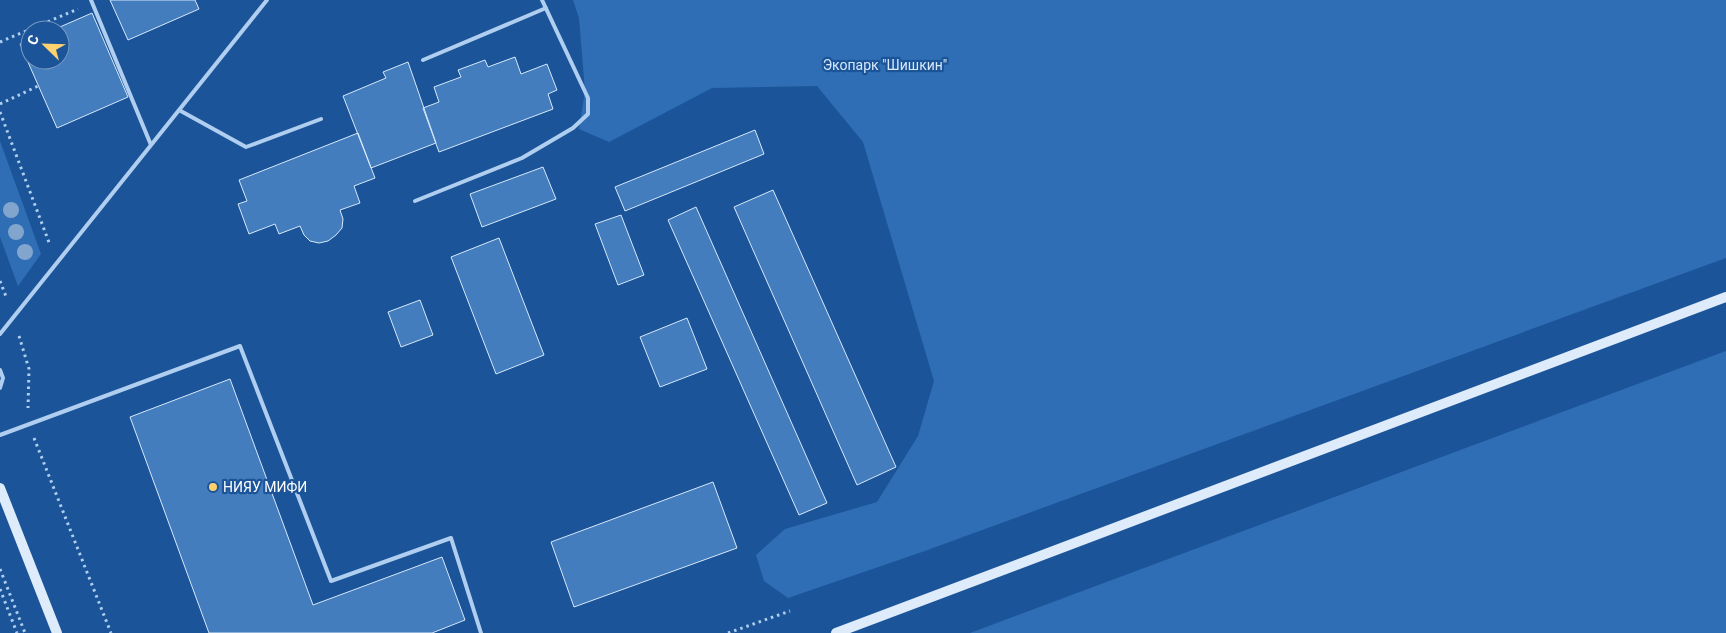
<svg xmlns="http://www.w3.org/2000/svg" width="1726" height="633" font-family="Roboto,sans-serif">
  <rect width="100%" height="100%" fill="#1b5498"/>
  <!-- green -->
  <path fill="#2f6eb5" d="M573 0H1726V258L922 552 788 598 764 581 756 555 785 529 877 502 918 436 934 381 863 142 817 86 712 88 609 142 579 129 585 91 579 18Z
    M0 141 41 254 18 286 0 237Z
    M1726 351V633H970Z"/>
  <!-- building -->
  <path fill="#447dbe" stroke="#d6e8fb" d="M110 0H195L199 9 128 40Z
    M92 13 128 97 57 128 20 44 30 40V60H60V30H53Z
    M515 57 521 74 547 64 557 90 548 94 553 109 439 152 423 108 439 102 434 87 461 77 458 70 485 60 488 67Z
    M408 62 436 143 371 168 343 96 386 78 383 72Z
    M755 130 764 154 625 211 615 187Z
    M358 133 375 178 354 186 360 203 340 210 343 219 342 228 336 235 328 241 319 243 310 241 304 235 300 226 279 234 275 224 249 234 238 204 247 201 239 180Z
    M543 167 556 199 482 227 470 194Z
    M773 190 896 467 857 485 734 207Z
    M696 207 827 503 799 515 668 220Z
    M621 215 644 275 618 285 595 224Z
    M499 238 544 355 496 374 451 257Z
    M420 300 433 335 401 347 388 312Z
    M687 318 707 369 660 387 640 337Z
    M230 379 313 605 442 557 465 620 432 633H209L130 417Z
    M713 482 737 548 574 607 551 542Z"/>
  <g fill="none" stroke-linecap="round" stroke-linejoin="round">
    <!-- path -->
    <path stroke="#afcef0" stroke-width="3" stroke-dasharray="2.5 4" stroke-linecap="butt" d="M0 42 78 9
      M0 104 38 86
      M0 112 50 245
      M0 281 7 299
      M19 336 29 369 28 408
      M34 438 111 633
      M0 569 25 633
      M0 589 17 633
      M728 633 790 611"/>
    <!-- service -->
    <path stroke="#afcef0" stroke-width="4" d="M91 0 151 145
      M423 60 546 8
      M179 110 246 147 321 119
      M415 201 522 158 573 128 588 114V98L542 0
      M0 334 267 0
      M0 370 3 378 0 388
      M0 435 240 346 331 581 451 538 481 633"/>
    <!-- secondary -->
    <path stroke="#ddebfb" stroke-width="10" d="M0 488 57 633
      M836 633 1726 297"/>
  </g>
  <!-- trees -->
  <g fill="#82a5ce">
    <circle cx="11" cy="210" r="8"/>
    <circle cx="16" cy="232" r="8"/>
    <circle cx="25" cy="252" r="8"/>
  </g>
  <!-- markers -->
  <circle fill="#ffd26f" stroke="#1b5498" stroke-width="2" cx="213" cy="487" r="5"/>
  <g text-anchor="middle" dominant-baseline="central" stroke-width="4.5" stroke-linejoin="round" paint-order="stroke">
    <!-- park labels -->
    <g font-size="14" fill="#d6e8fb" stroke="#1b5498">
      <text x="885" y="65">Экопарк "Шишкин"</text>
    </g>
    <!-- poi labels -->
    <g font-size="14" fill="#fff" stroke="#1b5498" text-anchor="start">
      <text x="223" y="487">НИЯУ МИФИ</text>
    </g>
  </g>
  <!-- north arrow -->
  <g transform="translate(45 45) rotate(293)"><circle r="24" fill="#1b5498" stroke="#7698c1"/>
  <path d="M0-4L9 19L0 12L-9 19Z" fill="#ffd26f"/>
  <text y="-8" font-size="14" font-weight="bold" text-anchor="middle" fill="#ffffff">С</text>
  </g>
</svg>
